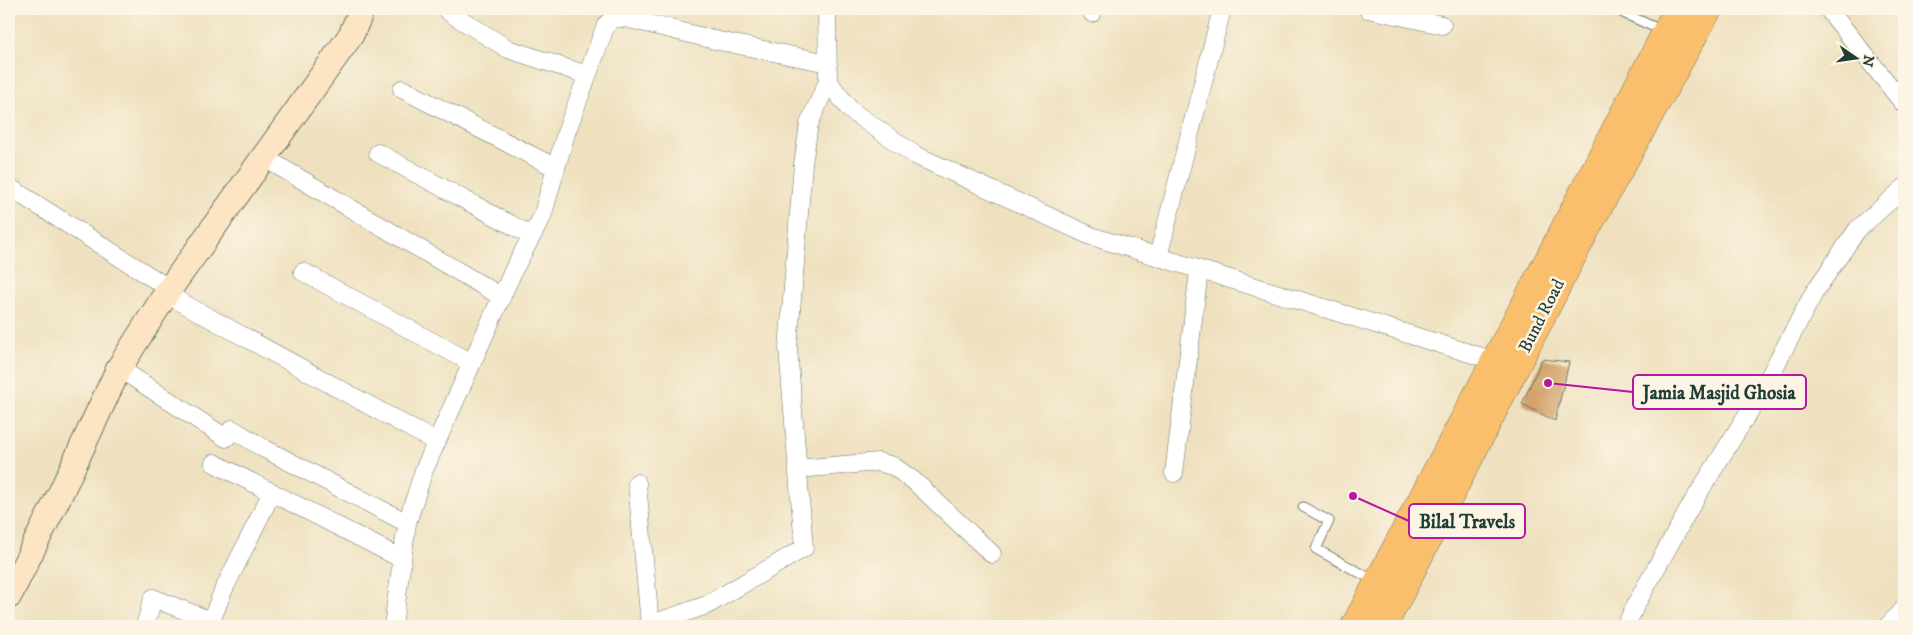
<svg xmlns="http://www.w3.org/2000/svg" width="1913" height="635" font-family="'IM FELL DW Pica',serif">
  <rect width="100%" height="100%" fill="#fcf5e5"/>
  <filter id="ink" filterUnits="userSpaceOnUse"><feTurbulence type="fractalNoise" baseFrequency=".02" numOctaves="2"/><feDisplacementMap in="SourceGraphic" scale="10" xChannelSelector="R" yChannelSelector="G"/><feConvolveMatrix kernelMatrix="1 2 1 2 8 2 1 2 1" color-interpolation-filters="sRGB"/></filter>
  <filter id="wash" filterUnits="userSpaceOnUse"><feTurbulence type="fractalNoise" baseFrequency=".0096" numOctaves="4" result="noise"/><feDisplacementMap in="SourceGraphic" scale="20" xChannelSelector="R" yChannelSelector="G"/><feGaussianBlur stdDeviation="1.12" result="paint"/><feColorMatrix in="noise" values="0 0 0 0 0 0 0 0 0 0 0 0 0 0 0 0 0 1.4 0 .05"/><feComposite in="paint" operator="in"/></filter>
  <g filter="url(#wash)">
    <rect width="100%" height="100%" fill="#efe1c0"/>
    <g id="blocks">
      <!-- building -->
      <path fill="#d3a36b" d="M1542 359 1569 362 1555 421 1522 404Z"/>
    </g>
  </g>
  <g filter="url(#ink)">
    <use href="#blocks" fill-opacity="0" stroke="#687665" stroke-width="1"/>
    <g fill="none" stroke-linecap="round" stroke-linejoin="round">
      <defs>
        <path id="lane" d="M1624 9 1623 13 1663 31
          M1303 507 1329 521 1316 549 1375 581"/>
        <path id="street" d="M446 9 452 14 508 49 587 75
          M827 9 828 81 850 110 915 155 1091 236 1495 361
          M1091 9 1092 13
          M1368 9 1442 25
          M1828 9 1904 104
          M402 89 556 168
          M378 153 532 236
          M263 157 502 297
          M9 187 170 289
          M1158 257 1222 9
          M303 272 472 363
          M166 294 436 442
          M119 368 226 438 232 429 265 449 407 523
          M214 463 402 559
          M798 469 878 462 893 466 914 481 992 554
          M1174 473 1199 271
          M637 483 650 625 652 626
          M145 626 153 598 211 621 223 591 272 492
          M393 626 407 523 424 470 514 269 542 217 566 133 606 25 612 19 625 18 719 41 828 63
          M646 626 707 605 804 548 788 348 803 164 809 124 828 81
          M1626 626 1635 606 1693 502 1760 394 1815 291 1857 230 1904 188
          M1888 626 1904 609"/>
        <path id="secondary" d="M9 596 62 490 119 368 166 294 351 35 362 9"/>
        <path id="primary" d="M1355 626 1549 259 1678 9
          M1383 626 1586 229 1708 9"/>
      </defs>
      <!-- lane casing -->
      <use href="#lane" stroke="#687665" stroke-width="11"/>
      <!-- street casing -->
      <use href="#street" stroke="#687665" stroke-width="19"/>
      <!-- secondary casing -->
      <use href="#secondary" stroke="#687665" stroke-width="27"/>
      <!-- primary casing -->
      <use href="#primary" stroke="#687665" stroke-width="29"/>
      <!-- lane -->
      <use href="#lane" stroke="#fff" stroke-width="9"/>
      <!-- street -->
      <use href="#street" stroke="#fff" stroke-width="18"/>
      <!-- secondary -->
      <use href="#secondary" stroke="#fde5c4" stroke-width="25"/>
      <!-- primary -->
      <use href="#primary" stroke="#f9bf6c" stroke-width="28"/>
    </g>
  </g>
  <g text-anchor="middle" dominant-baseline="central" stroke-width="5" stroke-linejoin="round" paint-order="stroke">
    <!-- street labels -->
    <g font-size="18" fill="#1f3d34" stroke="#fcf5e5">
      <text transform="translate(1542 316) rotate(-63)">Bund Road</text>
    </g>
  </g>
  <!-- callouts -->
  <path fill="none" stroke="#b5179e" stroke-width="2" d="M1548 383L1633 392M1353 496L1409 521"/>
  <g fill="#b5179e" stroke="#fcf5e5" stroke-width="2">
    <circle cx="1548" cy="383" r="5"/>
    <circle cx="1353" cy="496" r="5"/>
  </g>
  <g fill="#fcf5e5" stroke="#b5179e" stroke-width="2">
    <rect x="1633" y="375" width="173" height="34" rx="5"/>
    <rect x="1409" y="504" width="116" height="34" rx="5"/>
  </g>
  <g font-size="19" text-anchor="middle" font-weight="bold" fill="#1f3d34">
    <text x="1719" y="399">Jamia Masjid Ghosia</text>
    <text x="1467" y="528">Bilal Travels</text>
  </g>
  <!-- margin -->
  <rect width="1913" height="635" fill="none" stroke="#fcf5e5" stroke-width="30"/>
  <!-- north arrow -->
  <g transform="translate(1856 58) rotate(103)" stroke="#fcf5e5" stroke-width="4" paint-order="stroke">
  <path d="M0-4L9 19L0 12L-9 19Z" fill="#1f3d34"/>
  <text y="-8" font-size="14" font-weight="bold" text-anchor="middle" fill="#1f3d34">N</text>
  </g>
</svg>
